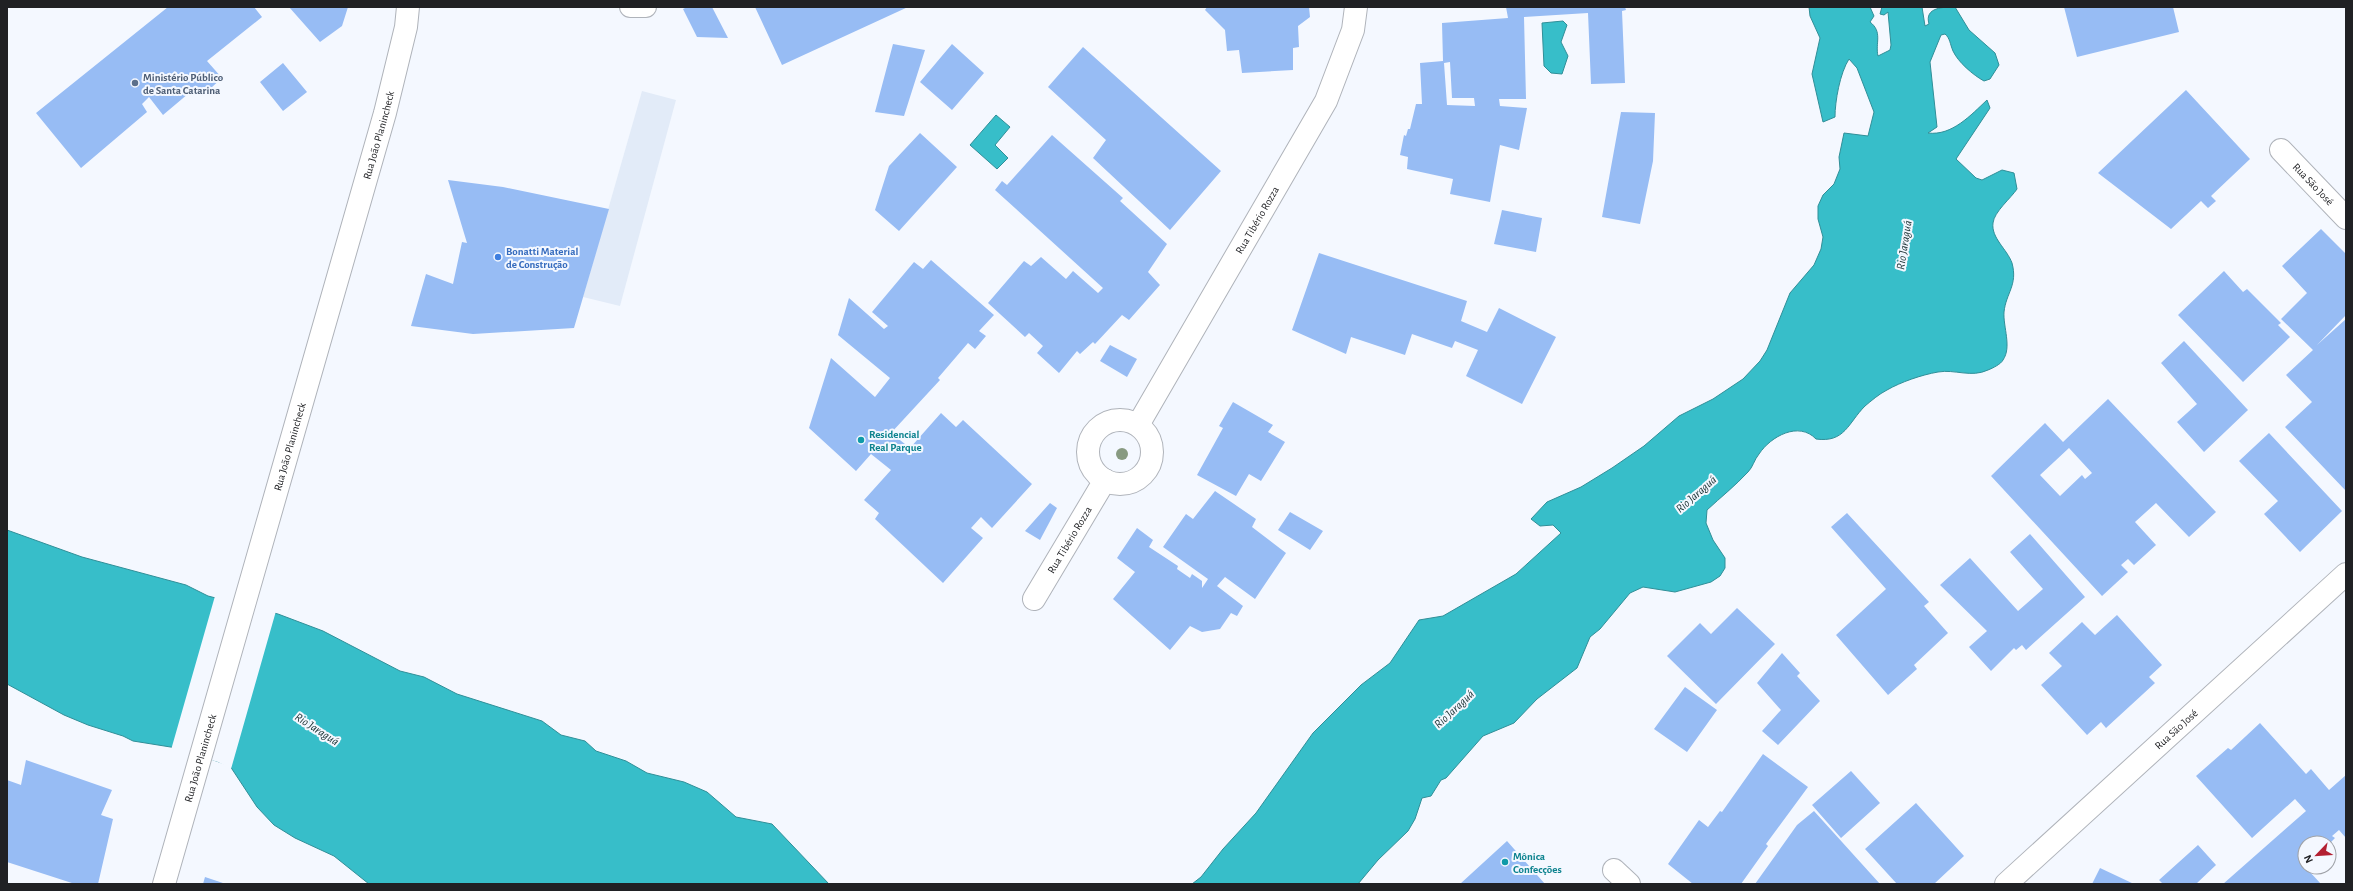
<svg xmlns="http://www.w3.org/2000/svg" width="2353" height="891" font-family="'Alegreya Sans',sans-serif">
  <rect width="100%" height="100%" fill="#f4f8ff"/>
  <!-- built -->
  <path fill="#e2ebf8" d="M642 91 676 100 620 306 583 297Z"/>
  <!-- water -->
  <path fill="#37bec9" stroke="#308f98" d="M1809 7H1870L1874 16 1870 22C1883 32 1875 43 1878 56L1890 50 1891 45 1888 12 1884 15 1880 14 1882 7H1922L1925 26 1929 24C1924 7 1944 7 1955 7L1969 30 1995 53 1999 65 1990 79 1984 81C1973 75 1958 62 1953 51 1950 44 1950 38 1945 34L1941 35 1930 62 1937 127 1928 133C1952 136 1971 115 1987 100L1990 108 1956 159 1976 178 1982 180 2002 170 2014 173 2017 189C2011 198 1994 212 1993 223 1991 238 2007 249 2012 263 2018 285 2006 293 2004 312 2003 327 2012 347 2003 360 2001 364 1993 368 1988 370 1971 378 1955 369 1938 372 1921 375 1901 382 1887 390 1879 394 1871 401 1865 406 1848 423 1845 443 1816 439 1799 421 1771 436 1759 454 1754 460 1753 467 1748 472 1735 486 1721 497 1707 510L1706 523 1713 540 1725 558V568L1720 576 1711 582 1675 592 1643 587 1630 593 1600 629 1590 637 1577 668 1537 699 1514 723 1483 736 1446 778 1441 780 1431 796 1422 798 1415 819 1408 831 1378 860 1358 884H1192L1201 877 1223 849 1256 813 1313 733 1361 685 1390 663 1419 620 1443 616 1516 574 1561 533 1553 525 1540 526 1531 519 1547 502 1581 487 1612 468 1644 446 1679 416 1713 399 1743 379 1760 361 1767 350 1790 293 1814 265 1821 249 1823 237 1818 219V206L1823 195 1834 184 1840 169 1839 157 1844 133 1868 136 1874 112 1857 68 1849 59C1840 73 1835 101 1835 117L1823 122 1812 74 1820 38 1810 16Z
    M1563 21 1567 25 1561 42 1568 56 1562 74 1551 73 1544 66 1542 23Z
    M996 115 1010 127 995 145 1008 158 997 169 970 145Z
    M7 530 82 557 186 585 208 596 278 614 323 631 400 671 424 677 457 694 542 721 561 735 585 741 596 751 626 761 647 773 684 782 707 792 736 817 772 824 829 884H369L334 856 295 838 274 825 257 807 230 766 183 749 133 741 123 736 88 725 64 715 7 684Z"/>
  <!-- pier -->
  <path fill="#f4f8ff" d="M215 596 276 611 231 769 218 762 182 751 171 750Z"/>
  <!-- building -->
  <path fill="#97bcf4" fill-rule="evenodd" d="M168 7H254L262 17 207 61 222 78 202 96 195 88 163 115 149 97 142 104 147 112 81 168 36 113Z
    M289 7H348L342 26 320 42Z
    M687 7H712L728 38 697 37 683 9Z
    M755 7H908L782 65Z
    M1207 7H1309L1310 17 1298 26 1299 47 1293 48V70L1242 73 1239 50 1227 51 1225 30 1205 10Z
    M1506 7H1625L1626 10 1622 11 1625 83 1591 84 1588 13 1524 17 1526 99H1499L1500 106 1527 108 1519 150 1500 145 1490 202 1450 194 1453 179 1407 169 1408 157 1400 155 1404 135 1406 136 1408 129H1410L1416 104H1422L1420 63 1443 61 1442 23 1508 18ZM1450 62 1452 98H1474L1475 106 1447 105 1444 63Z
    M2064 7H2173L2179 32 2077 57Z
    M893 44 925 50 904 116 875 112Z
    M952 44 984 73 952 110 920 82Z
    M1083 47 1221 171 1170 230 1093 158 1106 140 1048 87Z
    M283 63 307 92 283 111 260 82Z
    M2186 90 2250 159 2211 196 2216 201 2208 208 2201 201 2171 229 2098 173Z
    M1621 112 1655 113 1653 161 1640 224 1602 217Z
    M920 133 957 167 899 231 875 210 889 166Z
    M1052 135 1123 198 1120 201 1167 244 1148 272 1160 285 1129 320 1122 315 1095 344 1093 342 1080 354 1077 351 1059 373 1037 353 1043 346 1029 333 1025 337 988 303 1024 261 1031 266 1041 257 1066 279 1073 271 1098 293 1103 288 995 190 1002 181 1007 185Z
    M448 180 503 187 609 209 574 328 473 334 411 326 426 274 453 284 462 242 467 243Z
    M1502 210 1542 218 1536 252 1494 244Z
    M2321 229 2346 254V315L2317 345 2346 319V491L2285 427 2312 402 2286 375 2313 350 2281 319 2307 293 2282 266Z
    M1319 253 1467 301 1461 321 1487 332 1499 308 1556 337 1522 404 1466 376 1478 350 1455 341 1452 348 1412 334 1405 355 1351 337 1346 354 1292 330Z
    M931 260 994 315 979 331 986 336 975 349 968 343 938 378 940 380 891 433 910 448 941 413 956 427 963 420 1032 484 992 528 981 517 971 528 983 538 943 583 875 519 879 513 864 500 891 470 871 454 856 471 809 428 831 358 875 397 890 378 838 335 849 298 884 329 888 326 872 312 914 262 923 269Z
    M2224 271 2243 292 2247 289 2281 323 2278 325 2290 337 2243 382 2178 315Z
    M2184 341 2248 410 2204 452 2177 422 2197 404 2161 363Z
    M1110 345 1137 359 1127 377 1100 361Z
    M2108 399 2216 512 2189 537 2156 503 2135 522 2156 545 2134 565 2128 559 2121 565 2128 572 2102 596 1991 476 2045 423 2063 442ZM2069 448 2092 473 2085 479 2082 475 2060 496 2040 475Z
    M1233 402 1273 425 1268 432 1285 442 1261 481 1249 474 1236 496 1197 475 1223 428 1219 426Z
    M2269 433 2342 511 2300 552 2264 514 2278 501 2239 461Z
    M1215 491 1256 519 1252 527 1286 553 1255 599 1225 577 1217 586 1243 606 1237 616 1231 613 1220 629 1202 632 1190 626 1170 650 1113 599 1135 572 1117 558 1137 528 1153 540 1149 547 1178 566 1177 569 1190 578 1192 574 1202 581V588L1208 579 1163 547 1186 514 1193 519Z
    M1050 503 1057 508 1040 540 1025 531Z
    M1290 512 1323 531 1310 550 1278 530Z
    M1847 513 1929 602 1924 606 1948 633 1914 665 1917 669 1888 695 1836 635 1886 589 1831 527Z
    M2030 534 2085 597 2026 650 2022 645 2016 650 2014 648 1991 671 1969 647 1987 631 1940 585 1970 558 2018 611 2043 589 2010 552Z
    M1737 608 1775 644 1716 704 1667 656 1700 623 1711 634Z
    M2117 615 2162 665 2149 677 2155 683 2106 728 2101 722 2087 735 2041 685 2062 666 2049 653 2082 622 2095 635Z
    M1782 653 1800 673 1797 676 1820 701 1778 745 1762 731 1781 710 1757 683Z
    M1685 687 1717 710 1687 752 1654 729Z
    M2260 723 2306 774 2311 769 2329 790 2346 775V838L2339 830 2332 836 2335 838 2330 843H2305V867H2313L2309 871 2321 884H2223L2306 811 2295 799 2252 838 2196 776 2228 748 2231 750Z
    M1763 754 1808 787 1766 844 1768 846 1741 884H1693L1668 864 1699 820 1708 827 1720 811 1722 812Z
    M26 760 112 790 101 815 113 819 98 884H75L7 862V780L21 785Z
    M1851 771 1880 803 1841 838 1812 805Z
    M1916 803 1964 856 1934 884H1897L1865 849Z
    M1814 811 1880 884H1755L1797 825Z
    M1507 841 1545 884H1460Z
    M2198 845 2216 865 2196 884H2163L2159 880Z
    M2100 868 2134 884H2092Z
    M205 877 226 884H203Z"/>
  <g fill="none" stroke-linecap="round" stroke-linejoin="round">
    <defs>
      <path id="lane" d="M630 7H646"/>
      <g id="street">
        <path id="s1" d="M2281 150 2346 218"/>
        <circle cx="1120" cy="452" r="32"/>
        <path id="s2" d="M1138 425 1326 101 1353 30 1356 7"/>
        <path id="s3" d="M1034 599 1105 480"/>
        <path d="M1614 870 1629 884"/>
        <path id="s4" d="M2006 884 2346 574"/>
      </g>
      <g id="primary">
        <path id="s5" d="M164 884 385 113 406 27 408 7"/>
      </g>
    </defs>
    <!-- lane casing -->
    <use href="#lane" stroke="#afb3ba" stroke-width="22"/>
    <!-- street casing -->
    <use href="#street" stroke="#afb3ba" stroke-width="24"/>
    <!-- primary casing -->
    <use href="#primary" stroke="#afb3ba" stroke-width="24"/>
    <!-- lane -->
    <use href="#lane" stroke="#fff" stroke-width="20"/>
    <!-- street -->
    <use href="#street" stroke="#fff" stroke-width="22"/>
    <!-- primary -->
    <use href="#primary" stroke="#fff" stroke-width="22"/>
  </g>
  <!-- trees -->
  <circle fill="#889a81" cx="1122" cy="454" r="6"/>
  <!-- markers -->
  <circle fill="#5c6f8a" stroke="#f4f8ff" stroke-width="1.5" cx="135" cy="83" r="4"/>
  <circle fill="#3f7fe0" stroke="#f4f8ff" stroke-width="1.5" cx="498" cy="257" r="4"/>
  <g fill="#0f9aa8" stroke="#f4f8ff" stroke-width="1.5">
    <circle cx="861" cy="440" r="4"/>
    <circle cx="1505" cy="862" r="4"/>
  </g>
  <g text-anchor="middle" dominant-baseline="central" stroke-width="4" stroke-linejoin="round" paint-order="stroke">
    <!-- service labels -->
    <g font-size="11" font-weight="bold" fill="#4e5e75" stroke="#f4f8ff" text-anchor="start">
      <text x="143" y="77">Ministério Público<tspan x="143" dy="13">de Santa Catarina</tspan></text>
    </g>
    <!-- street labels -->
    <g font-size="11" fill="#202124" stroke="#f4f8ff">
      <text stroke="none"><textPath href="#s5" startOffset="779">Rua João Planincheck</textPath></text>
      <text stroke="none"><textPath href="#s1" startOffset="47">Rua São José</textPath></text>
      <text stroke="none"><textPath href="#s2" startOffset="237">Rua Tibério Rozza</textPath></text>
      <text stroke="none"><textPath href="#s5" startOffset="455">Rua João Planincheck</textPath></text>
      <text stroke="none"><textPath href="#s3" startOffset="69">Rua Tibério Rozza</textPath></text>
      <text stroke="none"><textPath href="#s4" startOffset="230">Rua São José</textPath></text>
      <text stroke="none"><textPath href="#s5" startOffset="131">Rua João Planincheck</textPath></text>
    </g>
    <!-- shop labels -->
    <g font-size="11" font-weight="bold" fill="#366cbe" stroke="#f4f8ff" text-anchor="start">
      <text x="506" y="251">Bonatti Material<tspan x="506" dy="13">de Construção</tspan></text>
    </g>
    <!-- culture labels -->
    <g font-size="11" font-weight="bold" fill="#0d838f" stroke="#f4f8ff" text-anchor="start">
      <text x="869" y="434">Residencial<tspan x="869" dy="13">Real Parque</tspan></text>
      <text x="1513" y="856">Mônica<tspan x="1513" dy="13">Confecções</tspan></text>
    </g>
    <!-- water labels -->
    <g font-size="12" font-style="italic" fill="#213739" stroke="#f4f8ff">
      <text transform="translate(1904 245) rotate(-81)">Rio Jaraguá</text>
      <text transform="translate(1696 494) rotate(-41)">Rio Jaraguá</text>
      <text transform="translate(1454 709) rotate(-43)">Rio Jaraguá</text>
      <text transform="translate(317 729) rotate(33)">Rio Jaraguá</text>
    </g>
  </g>
  <!-- border -->
  <rect width="2353" height="891" fill="none" stroke="#202124" stroke-width="16"/>
  <!-- north arrow -->
  <g transform="translate(2317 855) rotate(245)"><circle r="19" fill="#f4f8ff" stroke="#9fa2a7"/>
  <path d="M0-3L7 15L0 10L-7 15Z" fill="#b32032"/>
  <text y="-6" font-size="11" font-weight="bold" text-anchor="middle" fill="#202124">N</text>
  </g>
</svg>
